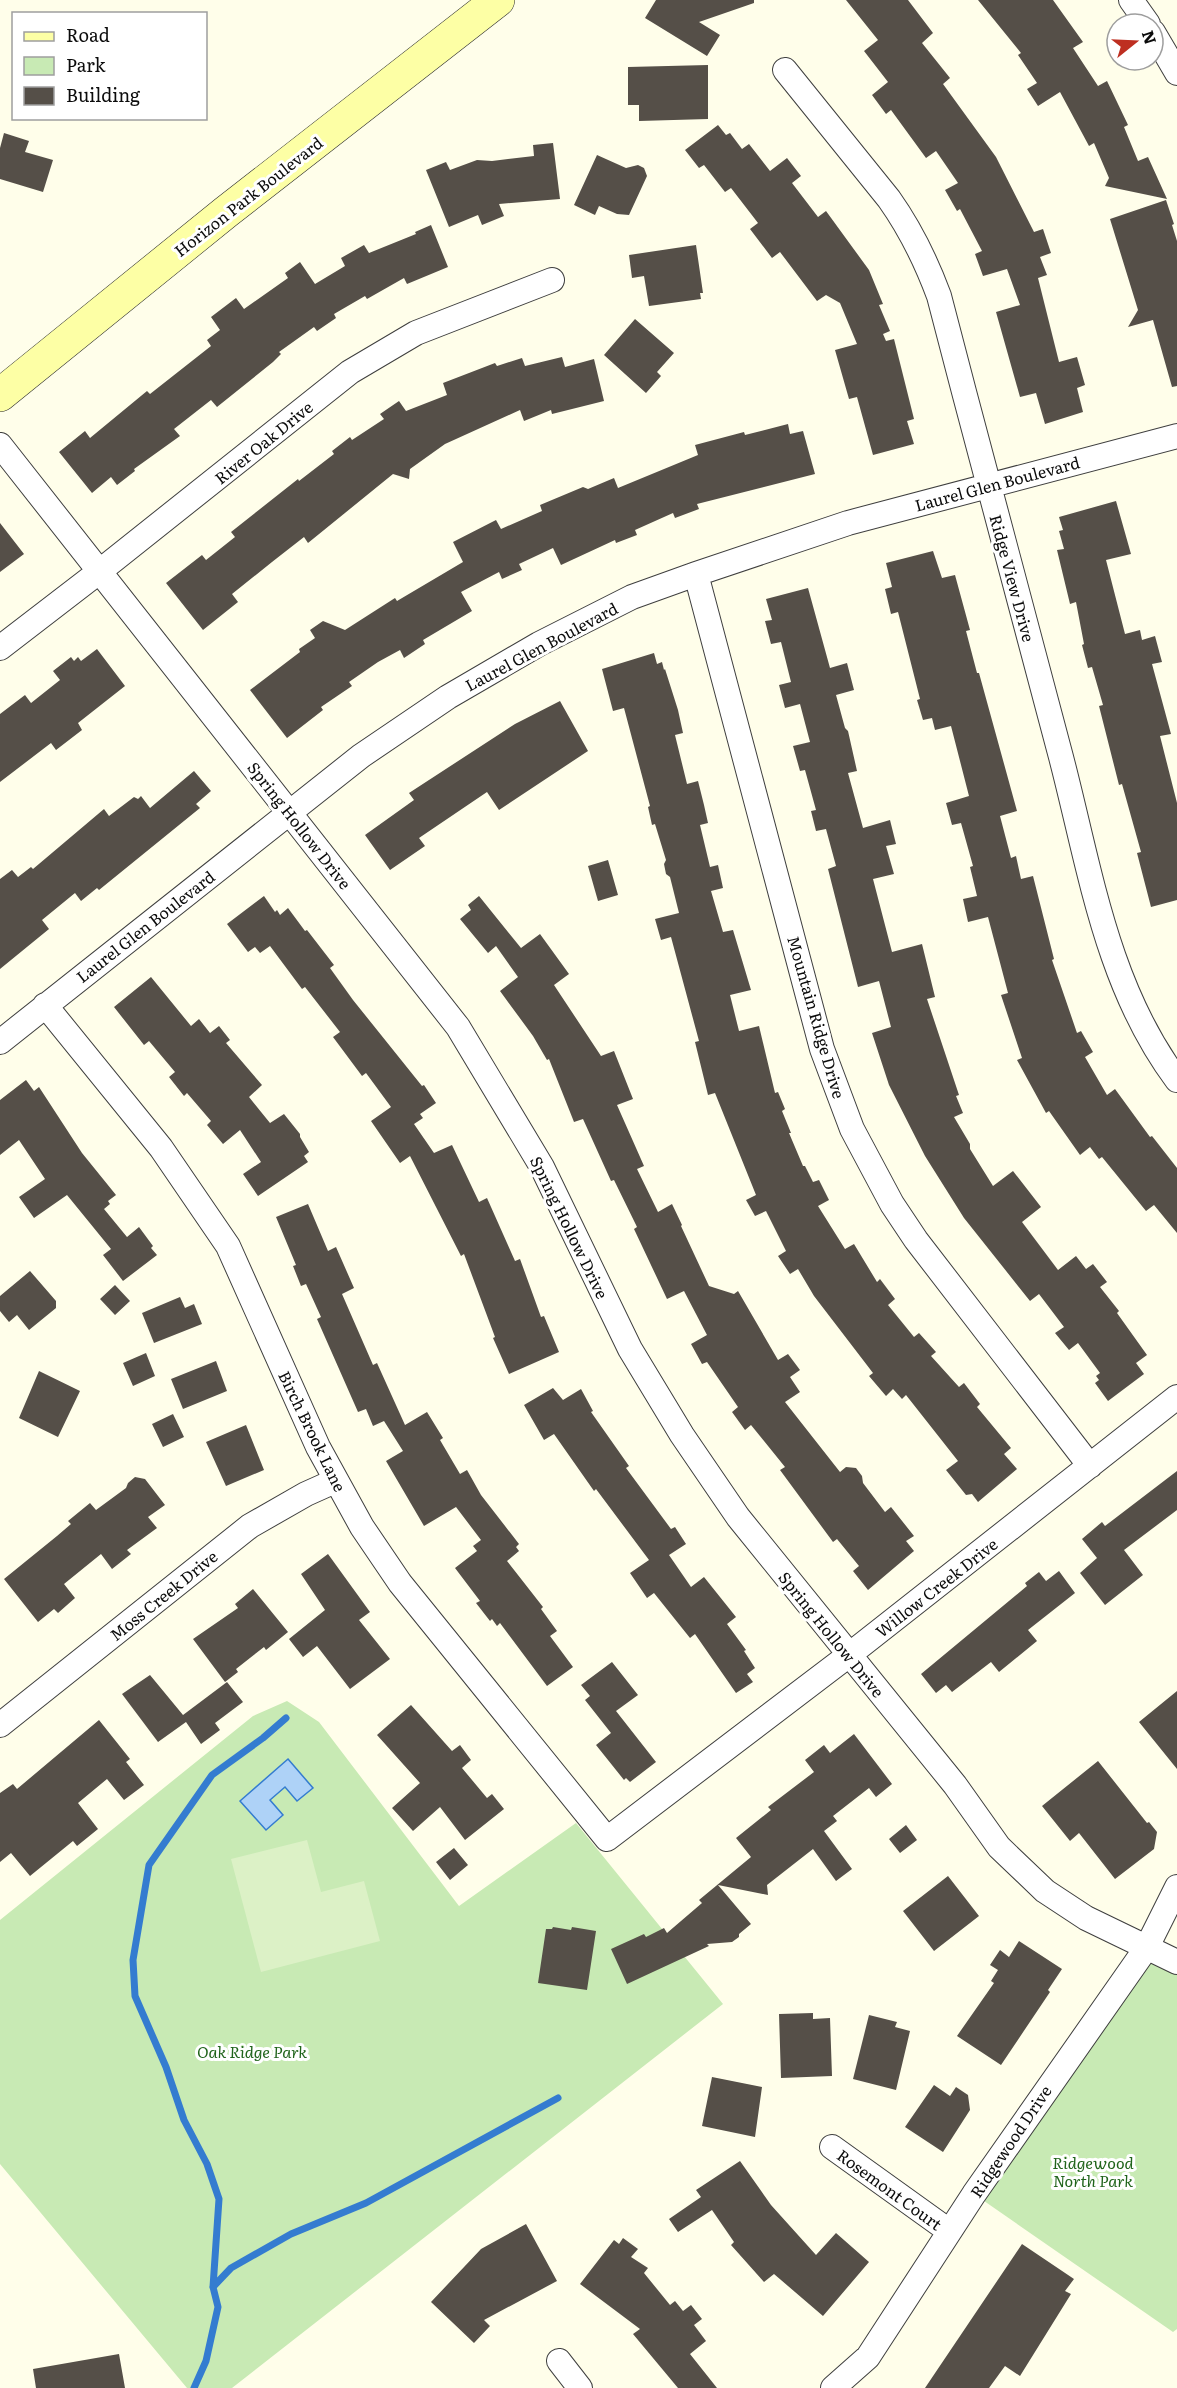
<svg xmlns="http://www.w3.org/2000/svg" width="1177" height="2388" font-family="Literata,serif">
  <rect width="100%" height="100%" fill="#fffeea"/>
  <!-- green -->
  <path fill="#c8eab4" d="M287 1701 319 1722 459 1906 576 1823 723 2004 232 2388H187L0 2164V1920L253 1716Z
    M1147 1947 1177 1962V2329L1173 2332 974 2194Z"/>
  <!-- pitch -->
  <path fill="#dcf1c6" d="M307 1840 321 1892 364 1881 380 1941 261 1972 231 1859Z"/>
  <!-- water -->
  <path fill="#aed2f7" stroke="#347cd0" stroke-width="1.5" d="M288 1759 313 1788 297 1801 285 1787 270 1800 283 1815 266 1830 240 1801Z"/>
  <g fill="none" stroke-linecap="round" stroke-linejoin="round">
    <!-- stream -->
    <path stroke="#347cd0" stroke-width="7" d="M213 2287 231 2268 291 2234 366 2203 558 2098
      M194 2388 206 2361 218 2307 213 2287 219 2199 207 2164 184 2120 166 2067 135 1996 133 1960 149 1865 212 1775 263 1738 286 1718"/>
  </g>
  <!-- building -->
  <path fill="#554f48" d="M656 0H754V3L699 22 720 35 707 56 645 18Z
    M846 0H908L933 33 922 43 950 78 943 84 996 157 1034 232 1043 229 1051 253 1040 257 1047 275 1038 278 1059 362 1077 357 1085 385 1077 388 1083 412 1045 424 1036 393 1020 397 996 312 1020 305 1007 269 983 276 975 254 982 251 960 209 957 211 945 190 958 183 936 151 926 158 891 110 886 114 872 95 888 82 864 51 878 40Z
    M978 0H1053L1083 42 1073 48 1098 86 1107 81 1128 125 1124 127 1138 161 1148 157 1167 199 1105 186 1109 178 1094 143 1089 146 1060 92 1038 106 1027 89 1037 83 1018 55 1021 53Z
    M708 65V119L639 121V105H628V67Z
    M718 125 726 135 730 133 742 149 749 144 770 171 787 158 801 176 792 183 818 217 826 211 869 270 883 304 879 305 890 331 883 334 886 341 894 339 914 419 907 421 914 444 873 455 857 397 849 399 835 350 857 344 840 303 826 295 817 301 780 252 772 258 750 229 758 223 731 188 725 192 704 165 699 168 685 150Z
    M4 133 29 141 25 152 53 160 43 192 0 179V148Z
    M553 143 560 199 499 204 504 216 482 225 478 215 449 227 426 170 446 162 450 170 477 160 492 161 534 156 533 145Z
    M597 155 626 168 638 165 644 168 647 176 629 215 617 214 599 206 595 215 574 205Z
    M1166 200 1174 224 1172 225 1177 241V386L1172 387 1153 320 1128 327 1138 310 1110 219Z
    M431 225 448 267 407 284 404 278 367 299 365 296 334 314 336 318 317 331 314 327 279 352 281 354 273 362 217 407 211 400 174 429 180 436 134 469 135 471 117 485 111 477 92 493 59 452 85 431 90 438 147 391 150 394 211 346 207 340 220 330 211 317 236 298 244 309 288 278 285 273 300 262 315 284 345 266 341 258 364 245 369 253 416 234 415 232Z
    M696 245 703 293H700L701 299 649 306 644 276 632 278 629 255Z
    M635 319 674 353 657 372 661 376 646 393 604 355Z
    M562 357 565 367 594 359 604 401 552 414 551 410 524 421 520 410 445 444 410 469 409 479 393 474 308 543 304 537 272 562 232 594 238 602 203 630 166 583 202 555 206 560 235 537 231 532 298 479 299 481 334 454 332 451 350 437 352 440 384 419 380 414 399 401 406 411 447 395 443 383 495 363 497 366 522 358 525 366Z
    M788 424 790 434 803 431 815 474 697 504 699 509 675 518 673 513 635 530 637 535 616 543 615 540 561 565 553 548 519 564 522 570 502 579 499 572 461 592 472 611 423 640 425 644 404 658 400 650 378 662 349 682 352 686 321 707 323 710 287 738 250 690 300 652 299 649 315 638 310 630 323 621 345 630 395 598 397 601 463 562 453 542 496 520 501 529 542 511 540 505 583 487 588 489 614 478 618 488 698 455 695 445 744 432 745 435Z
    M1116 501 1131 554 1106 560 1125 634 1140 630 1142 640 1155 636 1162 662 1152 664 1171 734 1160 736 1177 803V900L1151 907 1137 853 1141 852 1122 784 1119 785 1099 706 1103 705 1092 667 1088 668 1082 645 1084 644 1076 602 1070 604 1057 550 1064 549 1059 531 1063 530 1059 517Z
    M0 523 24 554 0 572Z
    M933 551 942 578 955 575 970 630 966 631 977 673H979L1017 811 1000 816 1011 858 1016 856 1021 879 1033 876 1054 959 1052 960 1077 1033 1081 1031 1093 1052 1085 1057 1107 1095 1115 1089 1150 1137 1152 1136 1177 1168V1233L1154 1205 1146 1211 1102 1157 1099 1159 1090 1147 1080 1155 1049 1111 1046 1113 1017 1060 1022 1058 1001 995 1008 993 988 917 968 922 963 899 977 896 970 867 973 866 961 823 952 825 946 803 969 796 951 726 935 730 932 718 923 720 917 700 920 699 898 612 891 614 885 589 892 587 886 563Z
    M808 588 830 668 847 663 854 690 836 695 845 728 848 731 857 771 848 773 863 828 890 820 896 844 886 846 894 874 873 879 892 952 922 944 935 997 927 999 959 1095 956 1096 963 1113 954 1117 970 1144V1149L993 1186 1013 1171 1041 1207 1022 1222 1058 1270 1076 1256 1086 1269 1093 1264 1107 1282 1100 1287 1119 1311 1117 1313 1147 1355 1136 1363 1144 1374 1108 1401 1095 1383 1099 1380 1096 1376 1100 1373 1078 1343 1069 1350 1055 1333 1064 1327 1039 1294 1030 1301 964 1218 925 1156 889 1085 872 1033 891 1027 879 981 858 987 828 869 836 866 826 829 816 831 811 811 816 810 805 770 800 771 793 746 810 742 800 704 785 708 779 685 791 682 781 642 771 644 765 621 772 620 766 599Z
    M97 649 125 686 78 723 82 730 56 750 51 743 0 782V714L25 695 31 703 60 680 53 671 71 657 74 661 78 657 81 661Z
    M654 653 657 664 662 662 664 670 665 669 678 710 683 733 675 735 687 784 698 781 704 805 708 823 700 825 710 867 718 865 723 888 711 891 723 932 733 930 751 990 730 995 739 1031 759 1026 775 1093 778 1092 785 1109 782 1111 791 1133H789L803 1166H805L813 1182 819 1180 829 1200 818 1206 845 1249 854 1244 877 1282 880 1279 895 1299 888 1305 914 1337 919 1333 936 1352 931 1356 959 1387 964 1383 980 1404 977 1407 1011 1448 1004 1454 1017 1469 978 1502 972 1494 966 1495 946 1470 958 1461 906 1395 902 1399 893 1389 886 1396 869 1376 873 1373 814 1296 798 1269 790 1274 778 1256 786 1251 766 1211 755 1216 746 1200 756 1195 715 1093 708 1095 695 1042 699 1041 671 937 661 940 655 919 679 913 670 877 666 874 664 864 666 860 655 824 652 825 648 807 650 806 624 708 613 711 602 669Z
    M560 701 588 751 499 810 487 792 419 838 425 846 390 870 365 835 414 800 409 793 515 724Z
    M194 771 211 791 196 804 200 808 99 890 97 888 81 901 75 893 42 920 49 929 0 969V879L12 870 18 877 31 867 33 869 104 809 109 816 134 797 138 799 141 796 150 808Z
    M608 860 618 895 598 901 588 866Z
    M264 896 275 912 277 910 280 915 288 908 305 931 307 930 334 965 330 968 353 1000 422 1086 424 1085 436 1103 420 1114 423 1118 414 1124 434 1153 452 1145 479 1202 487 1198 515 1261 520 1259 541 1317 544 1316 559 1352 509 1374 493 1338 495 1337 464 1254 461 1256 410 1156 400 1163 371 1121 391 1107 366 1073 362 1076 333 1037 340 1032 305 987 302 989 270 946 260 953 255 947 248 952 227 924Z
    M479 896 521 948 540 934 569 974 554 985 601 1056 614 1051 633 1099 617 1105 644 1166 637 1169 658 1212 672 1204 682 1225 681 1226 709 1286 734 1294 738 1291 778 1360 788 1354 800 1370 790 1377 800 1392 785 1402 840 1472 846 1467 856 1468 862 1476 863 1483 885 1512 891 1507 914 1536 906 1541 914 1551 868 1590 853 1571 859 1566 837 1539 833 1542 780 1470 785 1467 751 1425 745 1430 732 1412 738 1407 707 1362 702 1364 691 1344 707 1335 684 1291 667 1299 634 1229 637 1227 614 1180 611 1181 583 1119 574 1122 549 1059 547 1060 533 1036 500 991 518 977 496 946 488 953 460 919 471 910 468 905Z
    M151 977 191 1026 199 1019 210 1033 219 1026 230 1040 226 1043 262 1085 249 1097 270 1123 284 1114 300 1134V1137L309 1152 304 1156 308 1162 258 1196 243 1174 261 1162 240 1130 223 1144 207 1125 211 1121 187 1093 184 1096 169 1077 175 1072 149 1041 144 1045 114 1007Z
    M26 1080 34 1091 39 1087 82 1153 116 1195 108 1201 110 1204 104 1209 127 1237 139 1227 153 1246 151 1248 157 1255 123 1281 103 1255 111 1249 67 1195 34 1218 19 1197 45 1179 19 1140 0 1155V1100Z
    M308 1204 328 1251 336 1247 354 1288 342 1294 373 1365 377 1363 405 1425 427 1412 443 1438 440 1440 460 1474 467 1470 481 1495 519 1544 516 1547 519 1551 507 1561 543 1607 541 1609 557 1631 550 1636 573 1667 547 1686 500 1623 497 1626 492 1619 490 1621 476 1603 480 1601 455 1568 477 1551 473 1546 481 1540 456 1507 424 1526 386 1461 403 1451 384 1421 373 1426 366 1409 358 1412 317 1319 321 1317 306 1284 301 1286 293 1266 296 1265 276 1217Z
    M30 1271 56 1301V1308L29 1330 17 1315 9 1322 0 1311V1296Z
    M115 1285 130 1301 115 1315 100 1299Z
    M180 1297 185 1308 194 1304 202 1324 154 1343 142 1313Z
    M146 1353 155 1376 133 1386 123 1363Z
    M216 1361 227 1391 183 1409 171 1379Z
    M39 1371 80 1391 58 1437 19 1418Z
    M553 1388 563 1400 581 1389 593 1411 591 1412 629 1466 626 1468 671 1529 675 1527 686 1544 669 1555 691 1587 704 1577 736 1617 727 1624 746 1650 744 1651 755 1668 747 1674 753 1682 736 1693 695 1634 690 1638 654 1593 647 1598 630 1573 649 1560 596 1489 594 1491 554 1434 544 1440 524 1405Z
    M173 1414 184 1437 163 1447 152 1424Z
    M246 1425 264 1470 226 1486 206 1442Z
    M1177 1471V1510L1124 1550 1143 1575 1105 1605 1080 1573 1097 1558 1082 1539 1102 1522 1105 1526Z
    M135 1477 145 1479 165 1505 148 1517 157 1528 127 1550 131 1554 112 1569 101 1554 64 1584 75 1598 58 1613 54 1609 38 1622 4 1579 57 1536 71 1524 68 1521 90 1503 96 1510 126 1488 128 1483Z
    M328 1554 370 1612 359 1620 390 1659 350 1689 317 1646 303 1657 289 1639 325 1610 301 1574Z
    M1059 1571 1075 1593 1028 1630 1037 1641 999 1672 991 1662 952 1692 946 1685 936 1693 921 1674 1027 1586 1025 1583 1039 1572 1046 1581Z
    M253 1589 288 1632 266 1650 264 1647 236 1669 238 1672 225 1682 193 1639 238 1608 235 1604Z
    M612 1662 638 1695 616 1711 656 1762 630 1782 626 1778 624 1780 596 1745 611 1733 585 1700 590 1696 581 1685Z
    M150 1675 183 1715 227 1682 243 1702 215 1723 220 1730 201 1744 186 1722 158 1742 122 1694Z
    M1177 1691V1769L1139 1722Z
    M411 1705 452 1751 460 1745 471 1760 462 1768 487 1798 492 1794 504 1809 465 1840 440 1807 413 1831 392 1808 420 1783 377 1735Z
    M99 1720 130 1759 126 1762 144 1785 124 1800 107 1779 78 1803 98 1829 77 1846 73 1841 30 1876 11 1853 0 1862V1793L13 1784 17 1789Z
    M854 1734 892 1784 876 1797 869 1788 833 1816 837 1821 824 1831 852 1869 836 1881 813 1849 767 1885 768 1895 718 1885 751 1924 739 1934V1937L732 1942 707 1944 709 1946 627 1984 611 1949 644 1934 646 1937 664 1928 667 1933 702 1903 699 1900 751 1857 736 1838 771 1810 768 1807 814 1772 805 1760 824 1745 830 1753Z
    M1098 1761 1147 1823 1149 1822 1157 1832 1154 1849 1115 1879 1079 1833 1070 1841 1042 1806Z
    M906 1825 917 1840 900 1853 889 1839Z
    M454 1848 468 1865 450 1880 436 1862Z
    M948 1876 979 1916 934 1951 903 1911Z
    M553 1927 571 1930 572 1927 596 1931 587 1990 538 1983 546 1929H552Z
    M1019 1941 1062 1969 1048 1990 1050 1992 1001 2065 957 2036 994 1983 991 1981 998 1970 990 1965 1000 1950 1009 1957Z
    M813 2013V2019L830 2018 832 2076 781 2078 779 2014Z
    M869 2015 897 2022 895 2027 910 2031 896 2090 853 2079Z
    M712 2077 762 2087 755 2137 702 2126Z
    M934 2085 950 2096 956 2087 968 2095 970 2110 943 2152 905 2127Z
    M740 2161 771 2205 816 2255 836 2233 869 2262 823 2316 774 2274 764 2282 731 2245 734 2242 712 2210 678 2232 669 2219 701 2197 696 2190Z
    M526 2224 557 2281 484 2320 490 2326 474 2343 431 2302 481 2249Z
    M623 2238 638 2249 631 2257 648 2268 644 2273 670 2305 675 2301 683 2311 691 2305 702 2319 694 2325 706 2341 690 2354 717 2388H678L633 2334 640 2329 580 2284 614 2240 619 2244Z
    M1022 2244 1074 2279 1065 2291 1071 2294 1020 2376 1005 2366 989 2388H925Z
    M119 2354 125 2388H36L33 2369Z"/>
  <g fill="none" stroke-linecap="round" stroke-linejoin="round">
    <defs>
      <path id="street" d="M1131 0 1148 24
        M1153 32 1177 73
        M785 70 889 199C911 230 926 261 939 296 979 450 1020 604 1061 757 1090 868 1106 985 1177 1080
        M0 445 458 1027 542 1167 630 1349 682 1435 738 1517 955 1785 999 1847 1045 1891 1086 1918 1177 1962
        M696 574 822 1049 852 1129 892 1204 916 1240 1090 1466
        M0 648 100 571 350 372 416 333 552 280
        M45 1005 161 1148 228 1246 318 1447 362 1527 400 1583 607 1839 849 1655 1177 1397
        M0 1042 361 756 448 697 539 644 632 597 696 574 848 523 1177 436
        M0 1725 250 1526 306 1494 335 1481
        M832 2147 949 2231
        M559 2361 580 2388
        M833 2388 868 2357 974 2194 1147 1947 1177 1887"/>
      <path id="secondary" d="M0 395 226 212 498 0"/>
    </defs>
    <!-- street casing -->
    <use href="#street" stroke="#3f3f3f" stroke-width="26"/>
    <!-- secondary casing -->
    <use href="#secondary" stroke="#2e2e2e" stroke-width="34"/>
    <!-- street -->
    <use href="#street" stroke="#fff" stroke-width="24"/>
    <!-- secondary -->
    <use href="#secondary" stroke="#fdffa5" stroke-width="33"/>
  </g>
  <g text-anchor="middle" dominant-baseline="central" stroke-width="6" stroke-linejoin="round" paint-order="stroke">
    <!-- street labels -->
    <g font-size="16" fill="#0c0c0c" stroke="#fff">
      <text transform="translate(248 196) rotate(-38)">Horizon Park Boulevard</text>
      <text transform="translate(263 442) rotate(-39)">River Oak Drive</text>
      <text transform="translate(997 483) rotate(-15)">Laurel Glen Boulevard</text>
      <text transform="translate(1013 578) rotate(75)">Ridge View Drive</text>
      <text transform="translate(541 646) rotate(-28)">Laurel Glen Boulevard</text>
      <text transform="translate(300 825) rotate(52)">Spring Hollow Drive</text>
      <text transform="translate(145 926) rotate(-38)">Laurel Glen Boulevard</text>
      <text transform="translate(817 1017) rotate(74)">Mountain Ridge Drive</text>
      <text transform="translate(570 1227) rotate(64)">Spring Hollow Drive</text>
      <text transform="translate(313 1431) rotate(64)">Birch Brook Lane</text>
      <text transform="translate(936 1587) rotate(-38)">Willow Creek Drive</text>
      <text transform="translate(163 1595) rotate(-39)">Moss Creek Drive</text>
      <text transform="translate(832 1634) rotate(51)">Spring Hollow Drive</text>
      <text transform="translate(1010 2141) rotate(-56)">Ridgewood Drive</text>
      <text transform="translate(890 2189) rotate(36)">Rosemont Court</text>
    </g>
    <!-- park labels -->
    <g font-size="16" font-style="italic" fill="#20641b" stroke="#fff">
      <text x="252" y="2051">Oak Ridge Park</text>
      <text x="1093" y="2162">Ridgewood<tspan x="1093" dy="18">North Park</tspan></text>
    </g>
  </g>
  <!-- legend -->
  <rect x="12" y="12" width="195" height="108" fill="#ffffff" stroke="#9e9e9e" stroke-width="1.5"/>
  <rect x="24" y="32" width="30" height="9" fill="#fdffa5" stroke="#9e9e9e" stroke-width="1.5"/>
  <text x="66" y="42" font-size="18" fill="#0c0c0c">Road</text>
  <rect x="24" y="57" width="30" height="18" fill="#c8eab4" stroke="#9e9e9e" stroke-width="1.5"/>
  <text x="66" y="72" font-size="18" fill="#0c0c0c">Park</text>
  <rect x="24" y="87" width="30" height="18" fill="#554f48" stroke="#9e9e9e" stroke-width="1.5"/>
  <text x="66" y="102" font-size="18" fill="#0c0c0c">Building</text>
  <!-- north arrow -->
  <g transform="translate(1135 42) rotate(72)"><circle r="28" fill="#ffffff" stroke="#9e9e9e" stroke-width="1.5"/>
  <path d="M0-4.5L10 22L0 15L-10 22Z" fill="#be2f21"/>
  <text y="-9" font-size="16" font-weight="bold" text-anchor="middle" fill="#0c0c0c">N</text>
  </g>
</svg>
